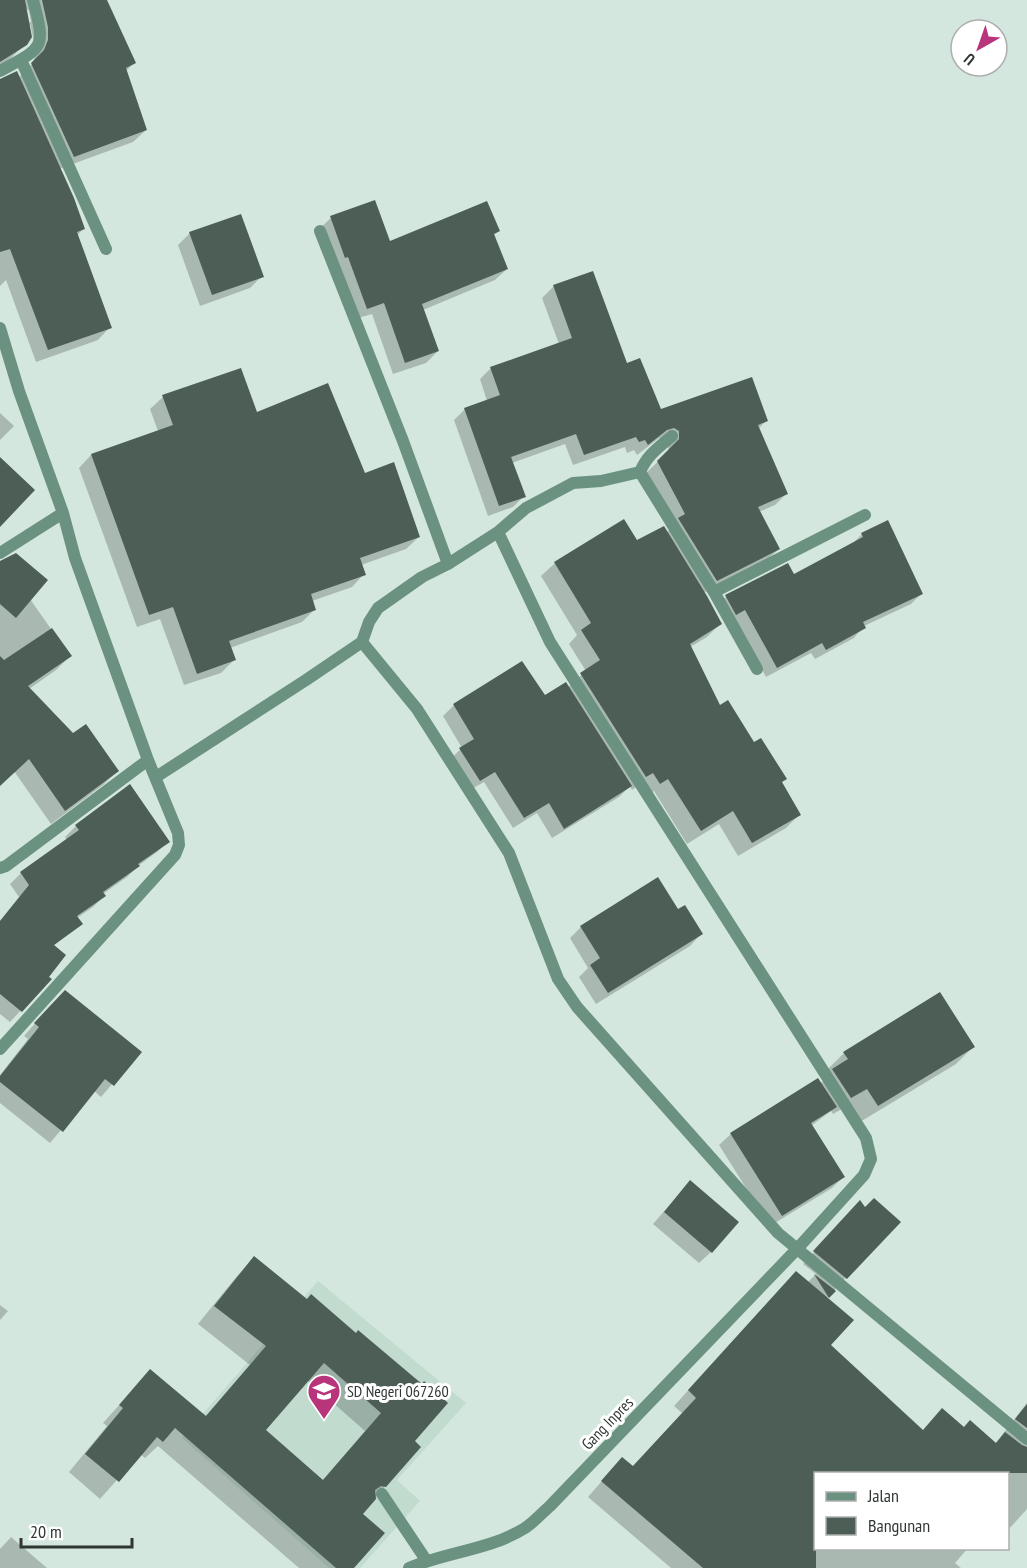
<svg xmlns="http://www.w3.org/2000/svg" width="1027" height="1568" font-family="'PT Sans Narrow',sans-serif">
  <rect width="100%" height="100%" fill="#d4e7de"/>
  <!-- built -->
  <path fill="#c1dbcf" d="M318 1281 466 1403 397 1480 420 1501 360 1568H329L182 1438Z"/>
  <!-- shadow -->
  <path fill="#0003" fill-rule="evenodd" d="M0 0H105L134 63 125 72 146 130 133 142 59 169 83 229 77 236 110 327 98 340 36 362 6 280 0 286V81L18 78 33 63 36 51 30 23 29 40 7 62 0 66ZM25 7 29 11 31 22 28 23Z
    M331 218 389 243 498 231 493 236 507 269 495 280 423 310 438 351 426 363 393 374 372 314 355 319 319 229Z
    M190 233 262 276 250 288 200 306 178 245Z
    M554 286 626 365 660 411 766 421 758 429 787 493 775 505 759 512 779 549 767 560 703 593 720 624 707 637 690 647 719 707 780 783 799 815 786 828 738 856 719 824 687 844 654 791 646 796 639 785 632 790 630 786 619 797 552 838 537 813 513 828 484 782 468 791 449 760 462 748 443 716 454 705 522 663 544 697 567 688 586 671 569 644 577 635 541 576 555 563 637 542 666 533 674 525 646 473 669 451 667 441 659 438 637 455 634 450 627 453 625 447 573 465 565 444 512 463 524 496 513 507 488 516 454 420 465 409 487 401 480 379 491 368 559 344 542 298Z
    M163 397 256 414 364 474 419 537 406 549 361 565 364 574 352 587 312 601 315 609 302 622 230 648 234 660 221 673 184 685 160 619 137 627 79 468 91 455 158 431 150 409Z
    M0 413 14 426 0 440Z
    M862 534 921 594 911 604 864 626 854 638 815 659 811 653 766 677 734 619 716 607 726 597 793 576 851 545Z
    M0 575 30 599 70 656 56 670 29 689 73 735 117 771 103 785 51 824 14 771 0 785Z
    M76 826 168 841 157 852 138 866 127 877 103 894 104 896 93 907 77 918 81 924 53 946 47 977 50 979 10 1022 0 1014V921L19 897 10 884 21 873 67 840 65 837Z
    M678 911 701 934 690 946 596 1004 579 977 588 968 570 938 581 927Z
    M53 1003 140 1052 101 1097 94 1091 50 1143 0 1103V1075L28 1039 24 1036Z
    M973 1047 956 1064 860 1122 849 1105 833 1114 831 1111 811 1126 843 1177 832 1188 770 1226 719 1145 731 1134 820 1084 830 1074 827 1070 844 1053Z
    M679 1194 711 1252 699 1263 653 1224Z
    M864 1209 898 1222 826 1299 829 1345 922 1431 964 1429 995 1444 1027 1403V1509L1008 1530V1474H816V1548H968L955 1563 961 1568H671L588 1497 608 1474 632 1467 682 1413 674 1406 781 1288 807 1283 816 1274 803 1264 849 1214Z
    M254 1258 413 1441 385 1486 361 1514 352 1568H299L158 1446 145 1458 140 1454 100 1499 69 1472 107 1426 103 1423 150 1371 205 1417 250 1365 198 1324 237 1276ZM307 1380 365 1431 322 1481 264 1430Z
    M0 1305 8 1311 0 1320Z
    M11 1537 47 1568H0V1549Z"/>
  <!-- building -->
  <path fill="#4d5e56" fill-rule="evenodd" d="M0 0H25L32 37 27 45 0 62Z
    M42 0H107L136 63 126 68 147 130 74 157 31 63 44 50 48 40V27Z
    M17 71 74 198 85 229 77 232 112 328 48 350 10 249 0 252V79Z
    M375 200 390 241 487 201 500 231 494 234 508 269 422 304 439 351 405 363 384 303 367 309 348 257 345 258 330 216Z
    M241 214 264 277 212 295 189 232Z
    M593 271 627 363 640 358 661 409 752 377 768 421 758 425 788 494 758 507 780 549 717 581 678 518 685 514 657 461 679 439V431L674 428 667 430 648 445 645 440 639 442 636 437 584 455 576 434 511 457 526 497 499 506 464 408 500 395 490 367 572 338 553 285Z
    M241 368 257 412 328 383 365 473 394 462 420 537 360 558 366 575 311 594 316 610 229 641 236 660 197 674 173 607 149 615 91 454 173 425 162 395Z
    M0 457 35 490 0 527Z
    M624 519 637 540 664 526 707 596 722 624 690 644 720 705 728 700 754 742 761 738 787 779 782 782 801 815 752 843 733 811 701 831 668 779 660 784 653 773 646 777 580 673 600 660 581 630 591 623 554 562Z
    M888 520 923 594 863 622 866 628 826 650 822 643 777 668 745 610 736 615 725 595 788 563 794 574 863 537 861 533Z
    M16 553 48 580 16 618 0 604V561Z
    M52 628 72 656 28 686 73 733 86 724 119 771 65 811 29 759 0 786V656L4 660Z
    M522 661 545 695 566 682 632 786 564 829 549 803 524 818 495 772 480 781 459 748 474 739 453 704Z
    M130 784 170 842 138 864 140 866 103 892 106 896 77 916 83 924 54 945 66 955 49 977 52 979 22 1012 0 994V921L29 885 20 872 79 830 75 825Z
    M658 877 678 909 685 905 703 934 608 993 590 965 600 958 580 926Z
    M65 990 142 1052 114 1086 105 1079 63 1132 0 1082V1076L39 1027 34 1023Z
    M940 992 975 1047 878 1106 867 1089 851 1098 832 1069 848 1059 843 1052Z
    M818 1078 837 1107 811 1123 845 1177 782 1216 730 1133Z
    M690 1180 739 1222 712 1253 664 1212Z
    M874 1198 901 1222 847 1279 813 1251 860 1200 865 1207Z
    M254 1256 307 1299 311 1294 356 1333 358 1330 422 1384 424 1381 448 1403 415 1441 421 1447 386 1487 381 1486 375 1490 376 1499 363 1514 385 1533 354 1568H336L175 1428 163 1442 157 1437 119 1482 85 1454 123 1408 119 1405 150 1369 206 1416 266 1346 214 1306ZM324 1363 381 1413 323 1480 266 1430Z
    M796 1271 854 1320 831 1345 923 1430 942 1408 964 1427 970 1420 996 1443 1005 1432 1022 1445 1027 1447V1473H816V1568H703L601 1481 622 1457 633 1466 696 1398 688 1390Z
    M814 1274 836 1291 829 1298Z
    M1027 1404V1428L1015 1419Z"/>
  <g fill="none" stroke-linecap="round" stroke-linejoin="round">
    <!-- lane -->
    <path stroke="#6b9280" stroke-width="12" d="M382 1494 426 1560"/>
    <!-- street -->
    <path stroke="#6b9280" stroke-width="12" d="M21 60 106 249
      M0 71C44 47 46 49 33 0
      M320 231 403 441 448 564
      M0 328 19 391 63 513 75 558 148 760 178 833 179 845 175 855 0 1049
      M640 472 714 592 757 669
      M0 553 63 513
      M714 592 865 515
      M362 642 417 709 509 853 558 979 577 1007 778 1233 1027 1439
      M156 777 306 680 362 642 369 622 378 608 422 577 448 564 498 532 526 508 573 483 601 481 640 472C647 455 659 447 672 436
      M0 868 6 866 148 760
      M409 1568C446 1552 490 1550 525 1528 534 1522 542 1513 550 1506L797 1249 864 1175 871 1159 866 1138 550 642 498 532"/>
  </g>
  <!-- icons -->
  <defs>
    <symbol id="school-pin" viewBox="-11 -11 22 30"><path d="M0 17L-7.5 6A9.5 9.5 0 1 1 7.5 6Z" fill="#b9357b" stroke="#fff"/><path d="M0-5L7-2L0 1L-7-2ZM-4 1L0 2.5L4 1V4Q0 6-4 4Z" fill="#fff"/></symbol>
  </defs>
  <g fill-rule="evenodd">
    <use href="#school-pin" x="305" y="1372" width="38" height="52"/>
  </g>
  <g text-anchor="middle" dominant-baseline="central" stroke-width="6" stroke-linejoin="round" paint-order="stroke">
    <!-- poi labels -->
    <g font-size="16" fill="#2f3633" stroke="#fff" text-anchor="start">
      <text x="347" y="1391">SD Negeri 067260</text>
    </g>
    <!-- street labels -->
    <g font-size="16" fill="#2f3633" stroke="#fff">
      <text transform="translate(607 1423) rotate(-46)">Gang Inpres</text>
    </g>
  </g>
  <!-- legend -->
  <rect x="814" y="1472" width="195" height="78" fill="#ffffff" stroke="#acafad" stroke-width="1.5"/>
  <rect x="826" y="1492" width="30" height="9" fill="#6b9280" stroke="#acafad" stroke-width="1.5"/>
  <text x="868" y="1502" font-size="18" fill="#2f3633">Jalan</text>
  <rect x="826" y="1517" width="30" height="18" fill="#4d5e56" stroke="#acafad" stroke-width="1.5"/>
  <text x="868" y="1532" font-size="18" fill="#2f3633">Bangunan</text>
  <!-- north arrow -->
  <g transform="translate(979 48) rotate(220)"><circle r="28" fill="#ffffff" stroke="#acafad" stroke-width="1.5"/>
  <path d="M0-4.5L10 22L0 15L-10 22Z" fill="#b9357b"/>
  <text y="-9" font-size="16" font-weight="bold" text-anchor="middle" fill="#2f3633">U</text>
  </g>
  <!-- scale -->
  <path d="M21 1538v9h111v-9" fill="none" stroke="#2f3633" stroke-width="3"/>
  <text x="30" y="1538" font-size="18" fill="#2f3633" stroke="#ffffff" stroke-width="4.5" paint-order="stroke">20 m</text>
</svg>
